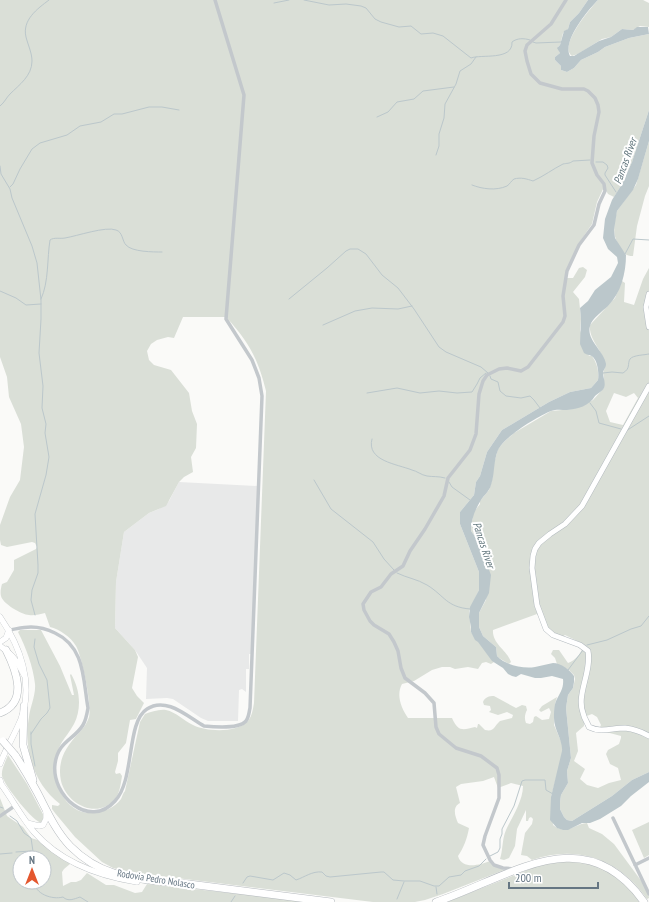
<svg xmlns="http://www.w3.org/2000/svg" width="649" height="902" font-family="'PT Sans Narrow',sans-serif">
  <rect width="100%" height="100%" fill="#fafaf8"/>
  <!-- built -->
  <path fill="#e8e9e9" d="M179 482 258 486 252 654H249V669H246V692L242 689 239 690 238 721H208L201 718 173 699 167 698 146 699 147 668 135 650 115 628 116 582 124 532 149 513 159 509 169 501Z"/>
  <!-- green -->
  <path fill="#dadfd7" fill-rule="evenodd" d="M0 0H588L579 13 570 22 568 29 563 33 560 45 558 47 560 53 555 57V60L561 66V70L567 72 574 68 581 60 598 52 605 47 629 38 649 34V110L632 162 622 184 614 197 608 194 604 187 597 202 592 224 579 243 565 278H573L579 268 583 267 587 270 585 277 573 292 579 299 581 319 580 330 589 356H592C597 363 599 371 598 380L591 388 570 392 549 402 502 430 487 452 480 476 476 482 474 495 460 512V524L479 572V590L469 611 471 632 494 662 491 664 486 662 482 663 478 669 468 667 455 669 450 667H442L432 670 414 681 402 684C396 695 401 708 408 718H452C458 732 463 730 475 727L477 728 478 724H479L485 730C495 732 494 726 500 721L512 718 513 715 507 712 498 715 489 712 491 710 490 706 484 705 483 702C485 697 489 696 494 696L516 708 522 705 526 706 527 710C525 714 524 718 526 723L530 724 533 722 534 717 536 716 542 720 549 719 551 712 549 708 541 712 539 710 542 706 557 697 555 704 554 725 563 746 562 756 551 797 553 825C567 836 574 824 587 823L589 828 602 834 614 844 648 890 649 898 647 899C620 860 578 844 532 860L527 856 521 855 525 833 532 824 533 819 531 817 529 818 528 821H526V810L517 829 515 846 509 858 504 860 500 859C503 850 502 839 506 830 512 817 523 801 523 786L511 783 498 788 494 777 483 781 461 784 456 787 460 803C452 807 455 816 458 823L469 828C467 839 464 847 458 856 462 870 480 865 490 861L499 868 504 870 443 894 425 900 415 902H373L128 872 113 868 102 862 75 837 55 813 52 809V805L58 806 60 804C34 784 23 750 29 717 30 707 36 695 35 684 33 666 26 648 18 632L20 630H41L60 666 72 695H74L70 675 71 674C80 689 82 708 74 724 65 740 58 742 56 762 55 766 54 770 55 774 57 787 63 801 74 808 87 818 112 812 121 799 122 797 123 793 125 791L140 722 145 714C151 712 159 709 166 710 176 712 184 721 193 725 207 732 237 733 248 721 252 716 253 709 254 703L266 391C258 358 248 341 226 317H183L174 338 168 337 157 340 151 344 147 351 149 360 154 365 171 370 189 393 192 411 197 424 196 448 191 457 193 472 184 477 179 482 166 506 149 513 124 532 116 582 115 628 135 650 138 657 132 688 137 696 144 703 136 719 130 720 126 743 118 753V761L115 772 116 774 120 773 122 776C121 782 120 791 117 796 101 821 67 806 61 781 57 762 65 748 77 735 82 730 87 724 89 717 92 706 82 656 76 646 71 637 59 629 50 627L45 613C40 614 34 616 29 615 22 615 2 603 1 596 0 592 1 588 2 584L7 582 14 570V560L36 549 37 547 35 543 32 542 7 547 1 545 0 540V525L10 497 20 480 24 447 21 424 9 397 7 377 0 357Z
    M598 0H643L649 3V27L640 26 633 30 622 29 611 37 602 39 578 54 572 56C558 46 590 9 598 0Z
    M649 141V186L645 196 637 226 633 256C627 256 626 255 622 250 612 237 613 227 617 211L636 185Z
    M649 268V772L632 780 612 796 572 821 567 820 564 817 560 809V802L561 795 568 783 567 771 571 758 566 708 568 695 573 688 575 679 574 675 569 670 557 664 555 658 551 654 553 650H559L568 663C576 660 583 652 583 644L565 635 561 638 547 630 537 614 493 630C492 644 507 650 511 662L509 664 499 658 497 656 496 647 483 636 479 627V613L486 600 488 567 481 545 471 531 473 513 480 504V501L489 490 492 480 494 463 498 449 504 442 514 433 551 411 573 409 593 400 604 388V377L603 373C611 356 588 343 590 325L615 298 622 281 625 283 624 302 634 305 643 279ZM614 393 626 397 634 393 638 398 623 425 610 422 606 411ZM592 714 597 717 601 725 600 727 606 732 621 736V738L619 744 608 750 606 754 610 764 618 768 621 780 609 783 598 788 587 785 580 779 585 769 574 761 578 751 576 733 584 726V717Z
    M8 755 27 784 45 818 42 823C34 823 4 785 2 776 1 769 6 761 8 755Z
    M0 798 7 816 23 827 31 838 44 842 70 864 64 869 62 872 63 886 71 882H76L81 880 87 873 106 885H114L135 893 142 892 147 884 313 902H0ZM20 858H44V882H20Z
    M649 822V855L644 858 632 830Z
    M556 861 586 862 616 875 642 902H447L535 867Z"/>
  <!-- water -->
  <path fill="#bbc7cb" d="M588 0H598C588 10 562 41 570 56H574L599 41 611 37 622 29 633 30 637 27H648L649 34 629 38 605 47 598 52 581 60 574 68 567 72 561 70V66L555 60V57L560 53 557 48 560 45 564 31 568 29 570 22 579 13Z
    M649 110V141L638 179 633 190 617 211 614 230 615 238 626 255C626 273 621 293 608 306 603 311 592 318 590 326 586 340 604 351 606 364 606 368 603 370 603 373 603 377 606 383 604 388 603 391 598 393 595 396 589 406 578 409 567 410 562 410 556 409 551 411 538 416 504 437 498 450 493 462 495 474 491 485 489 492 484 495 481 500 475 510 471 519 471 531L479 542 484 551 486 562 491 575 489 593 479 613V627L483 636 496 647 497 656C505 665 523 669 535 667 541 666 547 664 553 663 561 663 570 670 574 676V682L573 688 568 695 566 708 571 758 567 771 568 783 561 795 560 802V809L564 817 567 820 572 821 612 796 632 780 649 772V782L631 796 621 806 600 819 590 823H582L568 830H563L557 828 550 820 551 797 562 751C563 740 554 730 554 718 554 712 554 704 557 699 560 693 564 688 563 679L552 676 541 678H535L521 674 516 677 512 676 508 674 503 668 492 661 478 642 475 640 471 632V627L469 617 470 607 479 590V572L460 524V512L474 495 476 482 480 476 487 452 502 430 549 402 570 392 591 388 598 380C599 374 598 362 593 357 591 355 587 355 584 353L580 344 581 319 580 308 588 301 595 290 611 277 618 263 617 257 608 249 603 238 605 219 612 200 622 184 632 162Z"/>
  <g fill="none" stroke-linecap="round" stroke-linejoin="round">
    <!-- stream -->
    <path stroke="#bbc7cb" stroke-width="1" d="M304 0 329 5 346 4 361 6 366 8 375 19 381 22 399 27 411 26 421 34 433 33 443 36 471 58C481 54 513 61 512 42 517 38 524 38 530 40
      M274 3 289 0
      M533 42 536 43 561 42
      M0 106C5 102 6 98 10 94 19 85 32 76 32 61 32 53 28 45 26 37 22 20 37 9 49 0
      M377 117 388 112 397 102 414 99 423 91 454 87
      M436 155 439 146V134L444 118 445 104 456 84 460 71 471 64 476 57
      M596 162H603L607 165 608 168 605 173V175L616 192
      M0 166 1 174 10 189 12 198 32 246 37 263 41 300V319L39 353 43 386 42 408 46 424 45 433 49 457 46 475 35 514 38 565V573L32 590 31 600 35 615
      M472 185C482 189 496 191 507 186 510 184 511 181 514 179 521 177 527 179 533 181 544 176 553 169 563 164 567 163 569 164 573 161L590 160
      M10 187 13 184 20 169 32 149 40 143 67 135 80 126 101 122 114 114H122L149 107H162L179 110
      M625 254 633 239 649 240
      M0 291 16 298 26 305 41 304
      M41 299C49 282 47 258 50 240 54 237 60 239 65 238 77 236 106 226 116 230 123 232 122 241 126 245 132 252 153 252 162 252
      M289 299 327 268 346 251 350 249H358L366 254 382 275 398 288 414 309 439 347 446 352 481 367 488 373
      M323 325 355 311 372 308 398 309 412 306
      M603 373 612 372 623 373C631 368 627 364 630 359 633 355 645 355 649 354
      M490 376 491 379 498 382 500 391 506 396 521 398 530 396 534 400 540 408
      M367 393 397 388 420 393 439 391 457 393 472 392 477 384 480 378 486 373
      M590 403 596 411 599 423 621 429
      M626 431 649 416
      M372 439C366 461 397 464 412 470 417 471 421 475 427 476 433 477 438 476 445 478
      M314 480 331 509 373 542 384 559 394 570
      M449 482 452 487 470 500
      M397 573C407 578 417 579 427 585 445 596 446 607 470 609
      M587 645 607 640 631 629 641 626 649 616
      M568 670 583 650
      M31 732V744L35 766
      M31 734 41 719 47 713 50 708 47 680 39 664 34 647 35 639
      M0 807 3 808
      M10 816 17 821 24 833 31 838 34 858
      M16 852 31 851
      M0 854 12 853
      M490 856 498 852 500 848V839L502 834V829L514 806 522 781 525 780H545L546 790 553 794
      M34 882C35 894 52 900 63 897 68 902 74 899 80 897L88 902
      M243 883 247 877 250 876 273 880 284 873 290 875 296 880C305 877 312 871 322 872L326 876 330 877 381 872H384L393 880 404 881H420L434 886H439L449 877 461 875 465 871 479 866 486 859
      M436 887 437 894
      M397 899 404 882
      M231 902 235 896"/>
    <defs>
      <path id="secondary" d="M649 294 646 307 649 327
        M649 386 582 506 565 524 550 534 539 543 535 549 533 556 532 568 537 605 546 629 553 635 580 645 588 651C592 672 576 694 583 713 584 718 587 722 589 727 601 733 612 728 625 728 633 729 642 732 649 736"/>
      <path id="primary" d="M0 617C20 646 34 683 21 719 15 734 6 748 0 764
        M0 642 6 638 9 630
        M0 646C13 655 17 661 24 675
        M0 780 1 784C12 799 22 818 34 832 60 862 99 876 137 882
        M27 823 39 826 43 825 46 819V811"/>
      <path id="highway" d="M24 706 23 745 33 780
        M0 713C29 702 16 670 6 650
        M15 755C23 767 30 779 37 792 47 811 55 830 70 846 82 858 97 868 114 873 135 880 166 882 189 884 236 890 283 896 331 902
        M436 902C509 878 584 817 644 902"/>
    </defs>
    <!-- secondary casing -->
    <use href="#secondary" stroke="#b3babf" stroke-width="6"/>
    <!-- primary casing -->
    <use href="#primary" stroke="#b5babe" stroke-width="6"/>
    <!-- highway casing -->
    <use href="#highway" stroke="#b4b9bd" stroke-width="8"/>
    <!-- street -->
    <path stroke="#c3c8cc" stroke-width="3.5" d="M9 630C16 629 23 627 31 627 39 627 47 629 55 633 85 647 83 679 88 708 87 714 86 720 83 725 74 740 58 741 55 764 51 795 89 830 115 801 135 780 126 722 147 709 166 696 188 717 204 726 214 727 239 729 246 721 249 717 249 712 250 708L262 396 259 378 252 360 226 319 244 95 215 0
      M0 816 16 805
      M613 818 649 894
      M635 865 649 858
      M515 869 503 868 494 865 490 860 483 845 485 836 499 798V775L497 768 481 756 456 748 439 734 436 727 434 703 425 693 405 678 401 668 398 651 394 642 389 634 374 625 370 621 364 610 363 604 371 592 381 587 391 574 403 566 410 551 425 529 444 496 448 478 470 450 476 434 479 394 483 381 487 375 499 369 507 368 521 371 528 367 563 322 565 316 563 296 567 271 579 245 594 225 599 204 605 191 604 184 597 175 592 163 594 136 599 112 598 105 595 98 588 91 584 89H562L540 83 531 74 527 61 525 51 527 45 551 24 566 0"/>
    <!-- secondary -->
    <use href="#secondary" stroke="#fff" stroke-width="5"/>
    <!-- primary -->
    <use href="#primary" stroke="#fff" stroke-width="5.5"/>
    <!-- highway -->
    <use href="#highway" stroke="#fff" stroke-width="7"/>
    <defs>
      <path id="highway-bridge" d="M3 741 15 755"/>
    </defs>
    <!-- highway-bridge casing -->
    <use href="#highway-bridge" stroke="#b4b9bd" stroke-width="8" stroke-linecap="butt"/>
    <!-- highway-bridge -->
    <use href="#highway-bridge" stroke="#fff" stroke-width="7"/>
  </g>
  <g text-anchor="middle" dominant-baseline="central" stroke-width="4" stroke-linejoin="round" paint-order="stroke">
    <!-- street labels -->
    <g font-size="10" fill="#657683" stroke="#fff">
      <text transform="translate(156 879) rotate(9)">Rodovia Pedro Nolasco</text>
    </g>
    <!-- water labels -->
    <g font-size="11" font-style="italic" fill="#60757c" stroke="#fff">
      <text transform="translate(625 161) rotate(-70)">Pancas River</text>
      <text transform="translate(484 545) rotate(72)">Pancas River</text>
    </g>
  </g>
  <!-- north arrow -->
  <g transform="translate(32 870)"><circle r="19" fill="#ffffff" stroke="#c1c8cd"/>
  <path d="M0-3L7 15L0 10L-7 15Z" fill="#e4572e"/>
  <text y="-6" font-size="11" font-weight="bold" text-anchor="middle" fill="#657683">N</text>
  </g>
  <!-- scale -->
  <path d="M509 882v6h89v-6" fill="none" stroke="#657683" stroke-width="2"/>
  <text x="515" y="882" font-size="12" fill="#657683" stroke="#ffffff" stroke-width="3" paint-order="stroke">200 m</text>
</svg>
